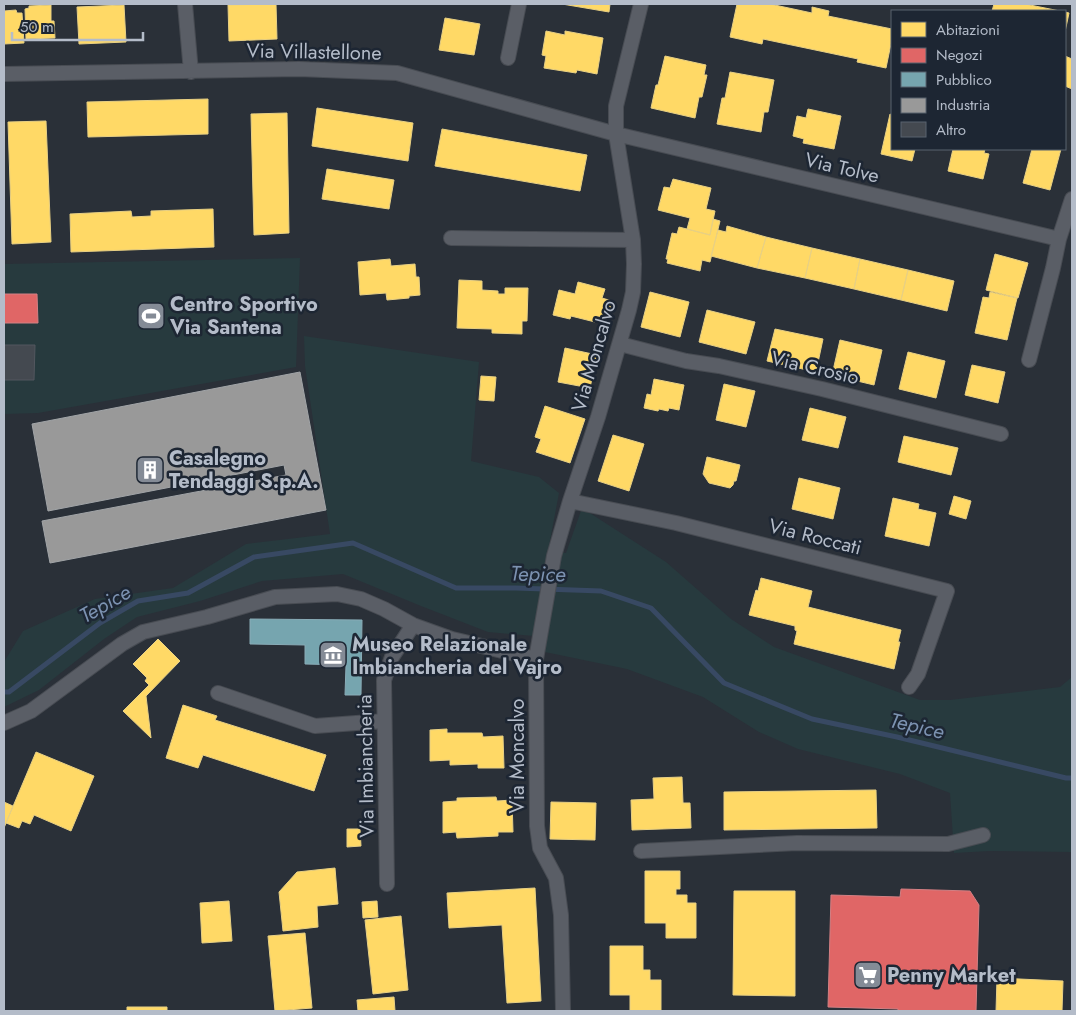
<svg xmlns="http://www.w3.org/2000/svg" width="1076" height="1015" font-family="Jost,sans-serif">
  <rect width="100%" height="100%" fill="#2a3038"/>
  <!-- green -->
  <path fill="#273a3e" d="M300 258 296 367 38 413 4 414V264Z
    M304 336 479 362 471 461 539 477 559 493 548 551 566 553 582 508 666 562 731 619 774 647 920 700H950L1060 687 1072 677V852L989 851 954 853 950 793 900 774 798 749 759 732 703 697 627 669 545 652 546 637 488 632 421 606 343 574 262 581 200 601 137 617 104 639 39 690 4 707V662L23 631 95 599 173 588 246 544 330 534 305 366Z"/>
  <!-- homes -->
  <path fill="#ffd966" stroke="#e8d084" d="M276 4 277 39 229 41 228 5Z
    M562 4H610L609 12Z
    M737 4H770L812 13V7L829 11 828 16 892 29V39L886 68 857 62 858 59 763 39 762 44 730 37Z
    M994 4H1025L1060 11H992Z
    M51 5V21H54L55 38 26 39 25 9 29 8V6Z
    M124 5 126 42 79 44 77 7Z
    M16 10 17 13H22L24 43 4 44V11Z
    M1065 12 1069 13 1065 32Z
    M445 18 480 24 474 55 439 50Z
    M546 31 565 35V31L603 38 597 74 577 70 576 73 544 68 546 56 542 55Z
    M665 56 706 65 704 75H707L702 97H699L695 118 651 108 656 85H658Z
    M1065 56 1072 59V89L1065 86Z
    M730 72 774 80 768 112H764L761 132 717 124 722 98H725Z
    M208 99V134L88 137 87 102Z
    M317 108 413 123 408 161 312 146Z
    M808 109 841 116 834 149 803 143 804 139 793 136 797 116 806 118Z
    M287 113 289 233 254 235 251 114Z
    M890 114 892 115V149H915L912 161 881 154Z
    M46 121 51 242 12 244 8 122Z
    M442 129 587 155 580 191 435 166Z
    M953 149H985L984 153 989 154 983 179 948 171Z
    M1032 149H1061L1050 190 1023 183Z
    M327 169 394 180 389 209 322 199Z
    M673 179 711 188 706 209 715 211 710 235 687 229 690 218 658 210 664 187 670 188Z
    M213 209 214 247 71 252 70 214 131 211 132 217 151 216V211Z
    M713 219 720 221 710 262 702 260 700 271 667 263 668 259H666L672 233 677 234 679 227 710 235Z
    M727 226 766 237 757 268 711 256 718 230 726 232Z
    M766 237 812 248 805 278 757 268Z
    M812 248 860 259 854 289 805 278Z
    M995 254 1028 263 1018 298 986 290Z
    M390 259 391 266 415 264 416 277H419L420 295 409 296V298L387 300 386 293 360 295 358 262Z
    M860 259 908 270 901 300 854 289Z
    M908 270 954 281 947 311 901 300Z
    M459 280 482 281V290L498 291V294H505V288H528L527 321H522V334L492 333V329L457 328Z
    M578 282 605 289 602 298 612 301 608 319 596 316 595 322 571 316 570 319 553 315 559 290 575 294Z
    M650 292 689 302 680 337 641 327Z
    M990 292 1017 298 1007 340 975 333 983 297 989 298Z
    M707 310 755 322 746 354 699 342Z
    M775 329 823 339 816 372 767 361Z
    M840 340 882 350 874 385 832 375Z
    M565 348 597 355 590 388 558 382Z
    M908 352 945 361 936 398 899 389Z
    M972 365 1005 372 998 403 965 395Z
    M481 376 496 377 494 401 479 400Z
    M654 379 684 385 679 410 669 408 668 411 659 409 658 411 644 408 647 394 651 395Z
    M724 384 755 391 746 427 716 420Z
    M545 406 585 419 570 463 536 452 541 439 535 437Z
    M810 408 846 417 838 448 802 440Z
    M613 435 644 444 629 491 598 481Z
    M904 436 958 448 951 475 898 462Z
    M707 457 740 465 736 481H734L733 485 730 488 709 483 703 474Z
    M799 478 840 488 833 519 792 509Z
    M954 496 971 501 966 519 949 514Z
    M893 498 919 504 918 509 936 513 929 546 885 536Z
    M761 578 812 591 808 607 901 630 898 642H900L894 669 794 644 797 631 795 630V626L749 615 756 590 758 591Z
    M158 639 180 661 146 696 151 738 123 711 149 685 145 681 147 678 133 664Z
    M183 705 217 716 215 720 326 755 314 791 203 755 198 768 166 758Z
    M447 729V733H482L483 737 503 736 504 768H478V764L450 765V760L430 761V730Z
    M36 752 94 776 71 831 34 815 30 824 22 821 19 828 6 823Z
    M682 777 683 803H690L691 828 632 830 631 800 654 799 653 778Z
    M876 790 877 828 724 830V792Z
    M496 797 497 801 512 800 513 832H498V836L457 838 456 832 443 833V802L457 801V798Z
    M4 802 13 806 4 828Z
    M551 802 596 803 595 840 550 839Z
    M347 829H360L361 846 347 847Z
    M335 868 338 904 317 906 318 927 283 931 279 892 297 872Z
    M645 871H680V889H676V895H687V903H696V938H666V923H645Z
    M535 888 541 1001 507 1003 502 925 449 928 447 893Z
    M734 891H795V996L733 995Z
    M229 901 232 941 202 943 200 903Z
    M377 901 378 917 363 918 362 902Z
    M401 916 408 990 373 994 365 920Z
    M305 933 312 1008 275 1011 268 936Z
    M610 946H643V970H650V980H661V1011H630V995H610Z
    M997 978 1063 981 1062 1011H996Z
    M394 997 395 1011H358L357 1000Z
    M127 1007H167V1011H127Z"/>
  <!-- shops -->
  <path fill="#e06666" stroke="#d38084" d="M4 294H37L38 323H4Z
    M901 889 970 891 979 905 976 1011H898V1009L828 1007 831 895 900 897Z"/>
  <!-- public -->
  <path fill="#76a5af" stroke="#89acb7" d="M250 619 362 620 361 695H345L346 665 305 664V645L250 644Z"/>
  <!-- industry -->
  <path fill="#999" stroke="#a1a4a7" d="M300 372 326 510 50 563 42 521 286 475 284 465 48 511 32 424Z"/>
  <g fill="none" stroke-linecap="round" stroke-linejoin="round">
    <!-- stream -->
    <path stroke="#384963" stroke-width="5" d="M4 692H9L100 623 138 601 188 593 254 557 353 543 456 588H516L601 591 651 608 724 683 812 719 897 737 1066 778H1072"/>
  </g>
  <!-- building -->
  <path fill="#444950" stroke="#52575f" d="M4 345H35L34 380H4Z"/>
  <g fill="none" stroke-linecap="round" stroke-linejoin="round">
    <defs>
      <path id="street" d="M185 4 191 72
        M508 58 519 4
        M4 74 299 69 397 73 616 134 1059 239
        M451 238 633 240
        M620 344 686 361 719 366 822 389 1001 434
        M1029 360 1053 268 1059 239 1072 199
        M570 501 676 523 947 591 918 674 909 687
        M218 693 315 726 384 721
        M4 723 31 711 122 644 143 632 207 617 275 597 337 594 361 599 384 609 413 625 452 639 536 659
        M641 851 797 843 948 844 983 835
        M387 884 384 680 392 657 413 625
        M563 1011 561 915 556 878 540 848 537 826 536 659 554 556 570 501 598 417 629 310 633 292 634 264 633 240 616 134V106L641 4"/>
    </defs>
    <!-- street casing -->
    <use href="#street" stroke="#484c53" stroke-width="16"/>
    <!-- street -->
    <use href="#street" stroke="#5a5e66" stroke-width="14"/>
  </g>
  <!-- icons -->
  <defs>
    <symbol id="stadium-square" viewBox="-11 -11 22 22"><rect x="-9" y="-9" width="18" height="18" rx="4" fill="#848b96" stroke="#1d2633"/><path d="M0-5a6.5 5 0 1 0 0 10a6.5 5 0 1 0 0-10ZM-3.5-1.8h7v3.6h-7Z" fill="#fff"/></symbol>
    <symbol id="building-square" viewBox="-11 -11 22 22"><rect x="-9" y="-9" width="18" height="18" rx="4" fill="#848b96" stroke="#1d2633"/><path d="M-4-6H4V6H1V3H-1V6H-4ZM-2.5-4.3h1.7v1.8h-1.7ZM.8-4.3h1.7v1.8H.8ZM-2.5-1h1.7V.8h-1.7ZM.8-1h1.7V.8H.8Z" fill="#fff"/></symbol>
    <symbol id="museum-square" viewBox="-11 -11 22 22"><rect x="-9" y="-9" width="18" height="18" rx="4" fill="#848b96" stroke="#1d2633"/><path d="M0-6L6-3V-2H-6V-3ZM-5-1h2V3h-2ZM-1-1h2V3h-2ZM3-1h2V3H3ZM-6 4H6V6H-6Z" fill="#fff"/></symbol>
    <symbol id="supermarket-square" viewBox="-11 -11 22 22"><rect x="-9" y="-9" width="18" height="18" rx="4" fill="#848b96" stroke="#1d2633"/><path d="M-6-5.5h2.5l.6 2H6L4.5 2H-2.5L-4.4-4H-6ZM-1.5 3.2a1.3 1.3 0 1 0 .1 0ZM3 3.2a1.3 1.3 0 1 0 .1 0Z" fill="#fff"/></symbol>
  </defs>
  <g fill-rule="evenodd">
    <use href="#stadium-square" x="135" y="300" width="32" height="32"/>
    <use href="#building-square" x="134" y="454" width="32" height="32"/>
    <use href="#museum-square" x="317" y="639" width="32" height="32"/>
    <use href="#supermarket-square" x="852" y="959" width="32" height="32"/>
  </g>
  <g text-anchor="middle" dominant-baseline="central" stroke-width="5" stroke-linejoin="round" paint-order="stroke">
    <!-- street labels -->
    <g font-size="20" fill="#b4bcc9" stroke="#1d2633">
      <text transform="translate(314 52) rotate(1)">Via Villastellone</text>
      <text transform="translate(842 168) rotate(13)">Via Tolve</text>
      <text transform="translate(594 356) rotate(-74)">Via Moncalvo</text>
      <text transform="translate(815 368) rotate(13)">Via Crosio</text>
      <text transform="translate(815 537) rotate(14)">Via Roccati</text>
      <text transform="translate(517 756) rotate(-90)">Via Moncalvo</text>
      <text transform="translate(366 766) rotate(-91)">Via Imbiancheria</text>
    </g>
    <!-- poi labels -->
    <g font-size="20" font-weight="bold" fill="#b4bcc9" stroke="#1d2633" text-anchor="start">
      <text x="170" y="304">Centro Sportivo<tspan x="170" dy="23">Via Santena</tspan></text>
      <text x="169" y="458">Casalegno<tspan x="169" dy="23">Tendaggi S.p.A.</tspan></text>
      <text x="352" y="644">Museo Relazionale<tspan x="352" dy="23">Imbiancheria del Vajro</tspan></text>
      <text x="887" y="975">Penny Market</text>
    </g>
    <!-- water labels -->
    <g font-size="21" font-style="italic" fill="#7c92b1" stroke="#1d2633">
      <text transform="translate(538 574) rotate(1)">Tepice</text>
      <text transform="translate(105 604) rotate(-30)">Tepice</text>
      <text transform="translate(917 726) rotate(13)">Tepice</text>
    </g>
  </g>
  <!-- border -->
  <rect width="1076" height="1015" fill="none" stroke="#b4bcc9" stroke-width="10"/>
  <!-- legend -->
  <rect x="891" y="10" width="175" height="140" fill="#1d2633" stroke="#59626f"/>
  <rect x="901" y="22" width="25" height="15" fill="#ffd966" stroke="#59626f"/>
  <text x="936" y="35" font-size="15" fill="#b4bcc9">Abitazioni</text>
  <rect x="901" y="48" width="25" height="15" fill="#e06666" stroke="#59626f"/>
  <text x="936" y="60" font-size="15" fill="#b4bcc9">Negozi</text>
  <rect x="901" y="72" width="25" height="15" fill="#76a5af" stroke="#59626f"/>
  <text x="936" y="85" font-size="15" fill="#b4bcc9">Pubblico</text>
  <rect x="901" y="98" width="25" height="15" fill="#999999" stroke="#59626f"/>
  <text x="936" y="110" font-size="15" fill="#b4bcc9">Industria</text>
  <rect x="901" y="122" width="25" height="15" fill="#444950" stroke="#59626f"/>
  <text x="936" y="135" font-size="15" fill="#b4bcc9">Altro</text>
  <!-- scale -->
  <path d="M12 32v8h131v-8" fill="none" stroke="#b4bcc9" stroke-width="2.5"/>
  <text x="20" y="32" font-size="15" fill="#b4bcc9" stroke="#1d2633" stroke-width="4" paint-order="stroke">50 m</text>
</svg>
